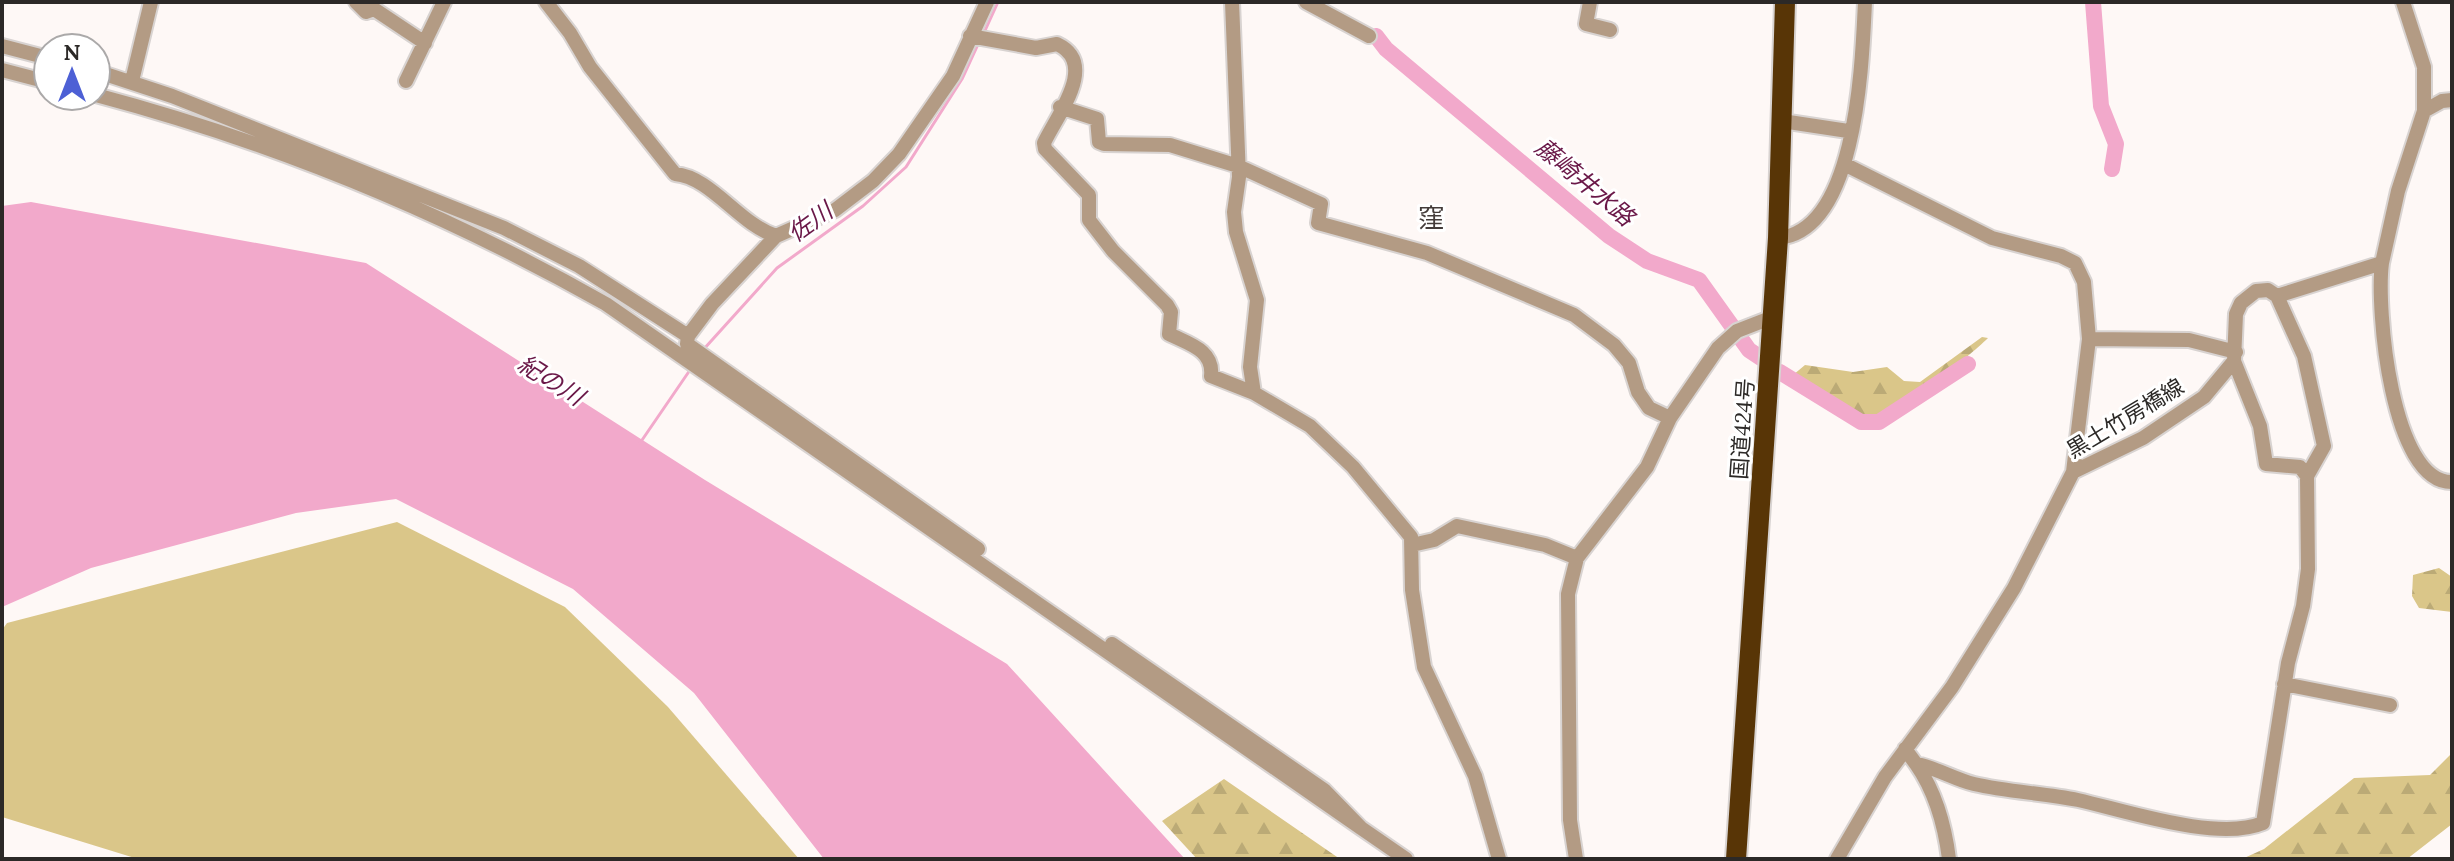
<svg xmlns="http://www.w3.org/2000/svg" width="2454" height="861" font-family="Lora,'Noto Sans JP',serif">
  <defs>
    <pattern id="forest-firs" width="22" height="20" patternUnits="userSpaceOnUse" patternTransform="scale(2)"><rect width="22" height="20" fill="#dac689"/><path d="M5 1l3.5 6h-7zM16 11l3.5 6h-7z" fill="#bbaa76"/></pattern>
  </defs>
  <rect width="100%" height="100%" fill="#fef8f6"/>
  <!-- grass -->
  <path fill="#dac689" d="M397 522 565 607 668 707 799 859H138L2 817V630L7 623Z"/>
  <!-- forest -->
  <path fill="url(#forest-firs)" d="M1982 337 1988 338C1968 358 1890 420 1863 417 1845 415 1809 385 1793 375L1805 365 1853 372 1887 367 1904 381 1920 382Z
    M2439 568 2452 577V612L2419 608 2412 596 2413 575Z
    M2452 753V824L2407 859H2242L2264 849 2354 778 2430 775Z
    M1224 779 1340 859H1197L1162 821Z"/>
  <!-- water -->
  <path fill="#f2a9cb" d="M31 202 366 263 705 480 1007 664 1185 859H824L694 693 573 589 396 499 296 513 91 568 2 607V206Z"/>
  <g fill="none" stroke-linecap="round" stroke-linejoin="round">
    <!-- stream -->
    <path stroke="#f2a9cb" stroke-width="3" d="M983 35 998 2
      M703 350 777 268 863 206 906 167 962 79 979 42
      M640 443 690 370"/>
    <!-- river -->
    <path stroke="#f2a9cb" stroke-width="16" d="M2093 2 2101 106 2116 144 2112 169
      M1376 36 1386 49 1609 236 1647 261 1699 280 1749 350 1761 358
      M1780 372 1861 422H1879L1968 364"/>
    <defs>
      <path id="minor" d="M356 2 366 12 374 9 425 43
        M546 2 570 33 590 67 675 174C711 177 739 224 776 236
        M1232 2 1239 177 1234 212 1236 232 1257 300 1250 367 1254 393
        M1306 2 1369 36
        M1590 2 1586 24 1610 30
        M2403 2 2424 67V111
        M970 36 1036 48 1057 44C1099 64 1057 115 1044 143L1045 149 1089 195V220L1113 251 1167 305 1171 312 1169 334C1189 344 1214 350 1211 376L1254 393 1310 426 1353 467 1411 537 1412 590 1424 667 1475 776 1499 859
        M2 46 48 58
        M2 70 48 82
        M96 71 172 96 504 228 579 266 688 336
        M132 81 151 2
        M406 81 444 2
        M96 95C273 142 447 214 606 304L1361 828
        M1060 107 1097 119 1099 142 1104 144 1170 145 1238 166 1321 204 1318 223 1427 253 1574 315 1614 345 1629 363 1638 392 1649 408 1670 418
        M1782 121 1848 131
        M1846 165 1992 238 2061 256 2075 263 2084 282 2089 339 2073 472
        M1778 238C1857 231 1862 64 1865 2
        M2382 263C2376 307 2391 483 2452 482
        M2089 339 2189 340 2236 352
        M2234 361 2260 426 2266 464 2300 467 2307 476
        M1412 545 1434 540 1457 526 1545 545 1577 558
        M978 549 687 344 688 336 712 304 776 236 835 210 873 181 899 154 953 76 987 2
        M1112 644 1324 790 1361 828 1406 859
        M2284 684 2390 705
        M1905 749 1916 764C1937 768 1954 779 1974 784 2008 792 2044 793 2078 800 2127 811 2218 842 2263 823L2288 663 2303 606 2308 569 2307 476 2324 446 2304 356 2277 296
        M1916 764C1935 791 1945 827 1949 859
        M1576 859 1570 820 1568 594 1577 558 1647 467 1670 418 1718 348 1737 331 1773 317
        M1837 859 1885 777 1952 687 2014 588 2073 472 2143 438 2204 397 2234 361 2236 314 2241 303 2256 291 2268 290 2277 296 2382 263 2398 191 2424 111 2442 101 2452 100"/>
      <path id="highway" d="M1736 859 1778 238 1785 2"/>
    </defs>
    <!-- minor casing -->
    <use href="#minor" stroke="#d8d3d1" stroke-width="18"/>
    <!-- highway casing -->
    <use href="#highway" stroke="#d8d3d1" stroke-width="24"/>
    <!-- minor -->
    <use href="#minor" stroke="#b39b84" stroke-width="14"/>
    <!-- highway -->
    <use href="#highway" stroke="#583506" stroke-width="20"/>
  </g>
  <g text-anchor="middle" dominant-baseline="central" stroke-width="6" stroke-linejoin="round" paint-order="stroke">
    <!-- street labels -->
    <g font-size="22" fill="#2c2927" stroke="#fff">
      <text transform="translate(2125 418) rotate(-31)">黒土竹房橋線</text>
      <text transform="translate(1742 429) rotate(-86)">国道424号</text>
    </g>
    <!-- water labels -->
    <g font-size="24" font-style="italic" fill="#6a1848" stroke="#fff">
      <text transform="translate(1585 182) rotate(40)">藤崎井水路</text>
      <text transform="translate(810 222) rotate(-36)">佐川</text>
      <text transform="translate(551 380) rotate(32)">紀の川</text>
    </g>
    <!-- quarter labels -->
    <g font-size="26" fill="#443c3a" stroke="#fff">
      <text x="1431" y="217">窪</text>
    </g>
  </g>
  <!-- border -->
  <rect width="2454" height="861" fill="none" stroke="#2c2927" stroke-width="8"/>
  <!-- north arrow -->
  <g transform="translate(72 72)"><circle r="38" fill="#ffffff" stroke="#aba9a9" stroke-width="2"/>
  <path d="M0-6L14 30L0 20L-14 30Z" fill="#4d60d5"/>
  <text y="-12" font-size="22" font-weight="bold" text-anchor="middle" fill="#2c2927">N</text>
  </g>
</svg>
